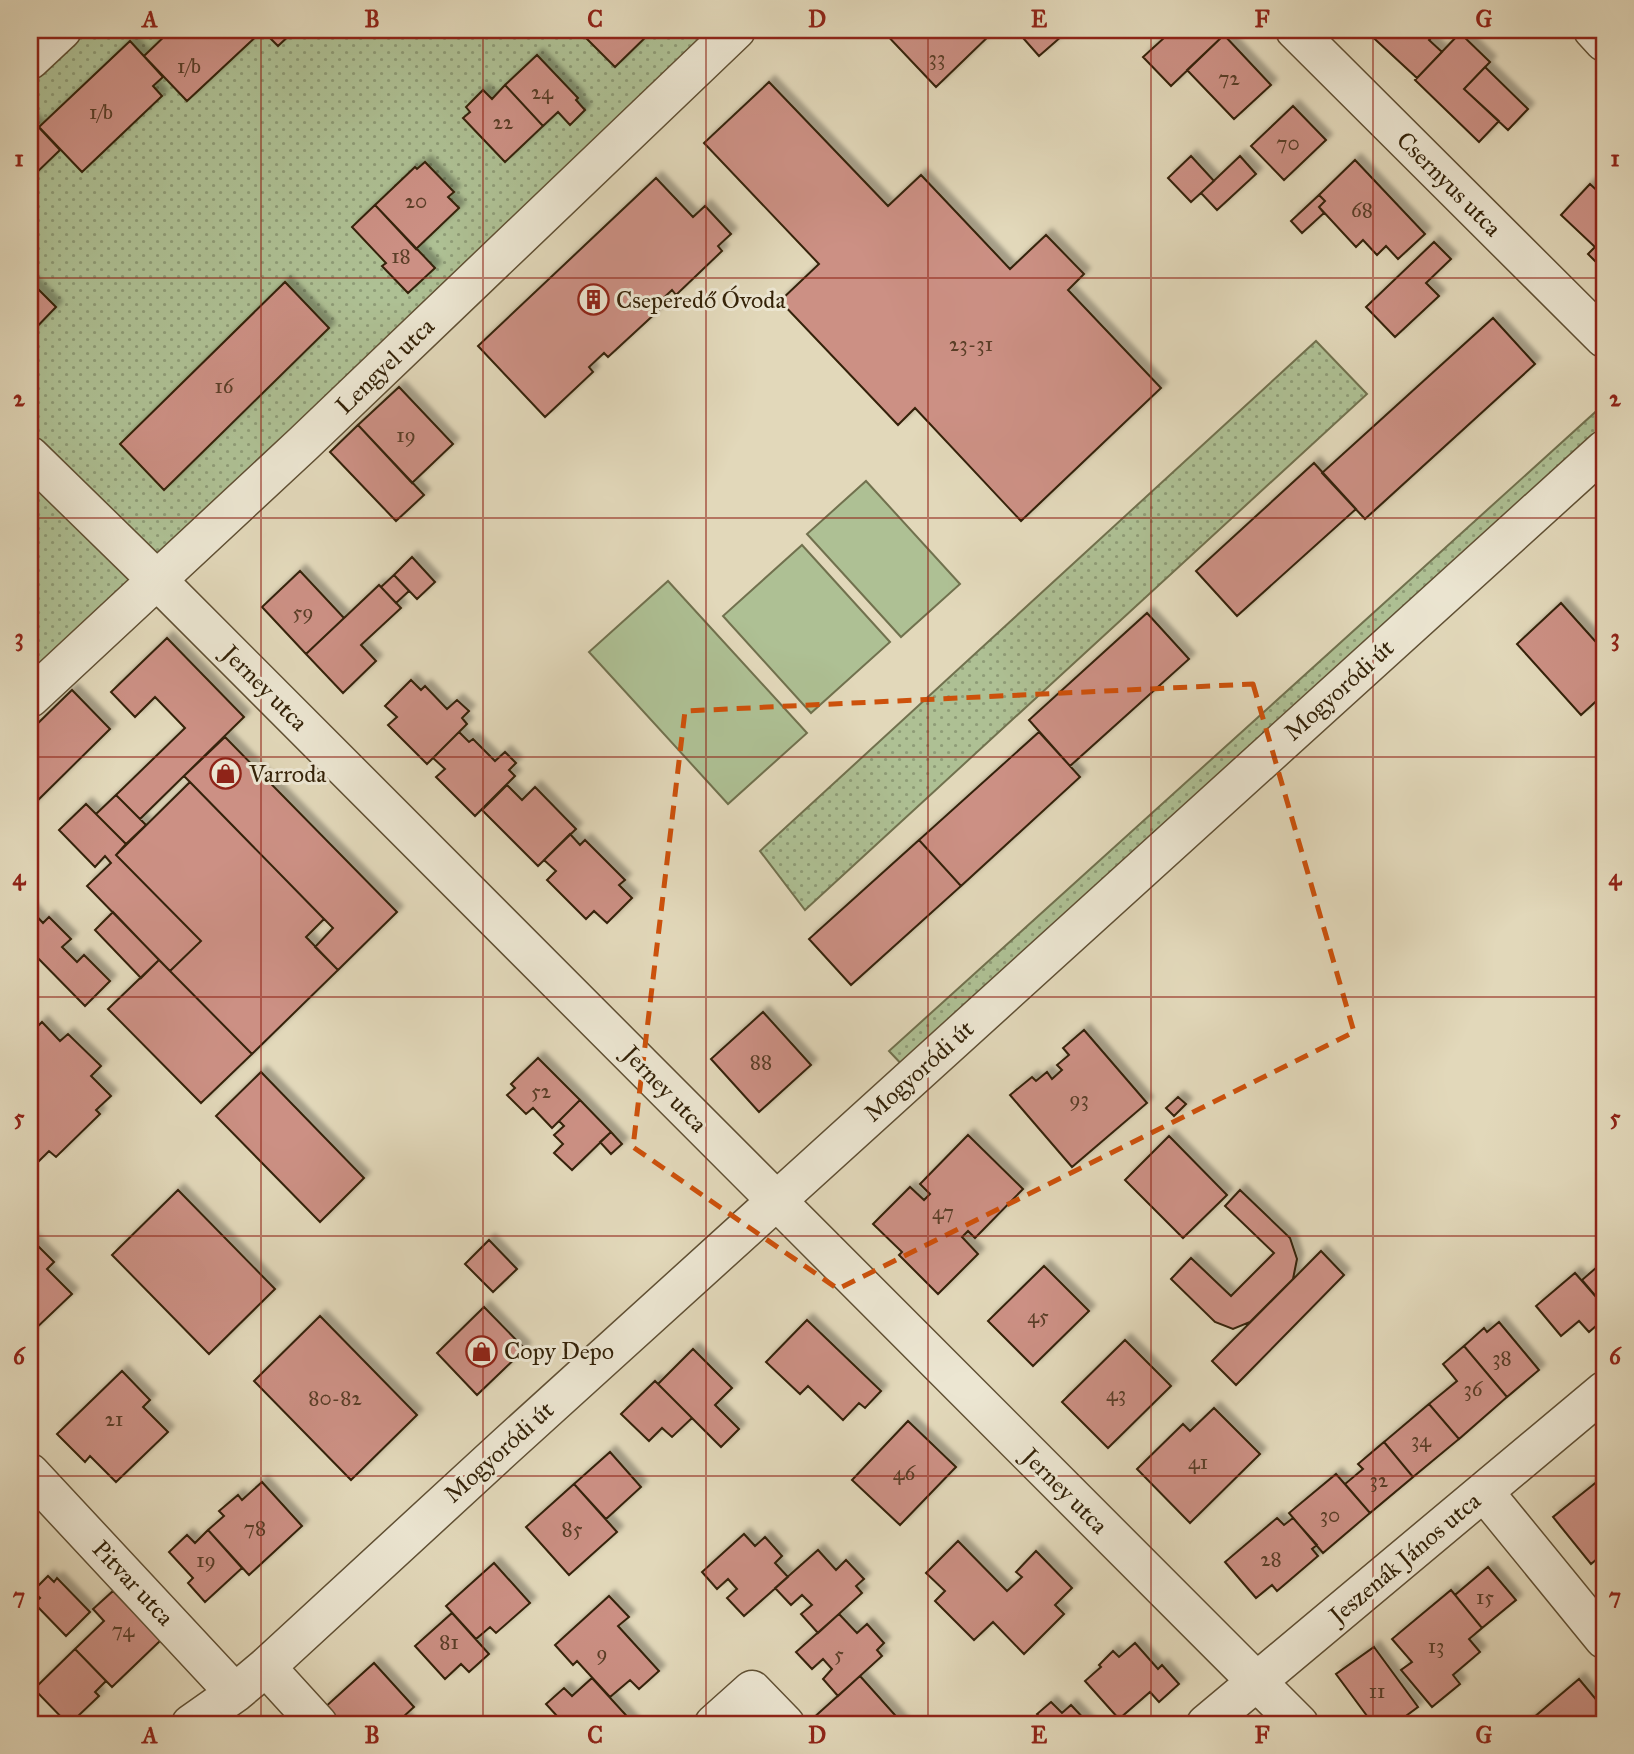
<svg xmlns="http://www.w3.org/2000/svg" width="1634" height="1754" font-family="'IM FELL Great Primer',serif">
  <defs>
    <pattern id="grass-dots" width="8" height="8" patternUnits="userSpaceOnUse" patternTransform="scale(1.75)"><rect width="8" height="8" fill="#aec094"/><path d="M2 2h.1M6 6h.1" fill="none" stroke="#8e9c77" stroke-width="1.8" stroke-linecap="round"/></pattern>
    <filter id="shadow"><feDropShadow dx="6" dy="-6" stdDeviation="2" flood-color="#0004"/></filter>
  </defs>
  <rect width="100%" height="100%" fill="#e2d8ba"/>
  <filter id="stains"><feTurbulence type="fractalNoise" baseFrequency=".00286" numOctaves="4"/><feColorMatrix values="0 0 0 0 .2 0 0 0 0 .09 0 0 0 0 .02 0 0 0 .5 -.17"/></filter>
  <radialGradient id="worn" r=".72"><stop offset=".6" stop-color="#630" stop-opacity="0"/><stop offset="1" stop-color="#630" stop-opacity=".3"/></radialGradient>
  <!-- grass -->
  <path fill="url(#grass-dots)" stroke="#71714e" stroke-width="2" d="M30 30H736L30 698Z
    M1316 341 1367 394 805 910 760 851Z
    M1602 406 1604 408V441L907 1070 889 1051Z"/>
  <!-- pitch -->
  <path fill="#aec094" stroke="#71714e" stroke-width="2" d="M866 481 960 584 901 637 807 534Z
    M802 545 890 642 811 713 723 616Z
    M668 581 807 733 728 804 589 652Z"/>
  <!-- building -->
  <path fill="#cc9084" stroke="#342208" stroke-width="2" filter="url(#shadow)" d="M171 30H263L187 101 144 56Z
    M262 30H295L278 46Z
    M578 30H653L615 67Z
    M882 30H995L936 87Z
    M1016 30H1057L1062 36 1039 56Z
    M1157 30H1219L1224 35 1171 86 1143 57 1164 38Z
    M1365 30H1439L1429 40 1442 52 1417 78Z
    M1460 33 1490 62 1464 89 1499 121 1479 142 1415 80Z
    M1224 35 1271 85 1234 119 1187 70Z
    M130 41 163 77 153 86 162 96 82 172 39 127Z
    M537 55 578 98 576 100 585 110 570 125 558 112 543 126 505 85Z
    M1485 67 1528 109 1508 130 1464 89Z
    M769 82 888 206 921 175 1010 269 1046 235 1084 274 1068 290 1161 388 1021 521 915 408 898 425 780 301 819 264 704 143Z
    M505 85 543 126 505 162 463 118 470 112 466 107 483 90 492 99Z
    M1293 106 1326 140 1284 180 1251 146Z
    M30 118 60 150 30 179Z
    M1191 156 1214 181 1191 202 1168 178Z
    M1240 156 1256 174 1217 210 1201 193Z
    M1355 160 1425 234 1398 259 1386 246 1377 255 1363 240 1356 247 1319 207 1325 201 1319 195Z
    M425 162 454 192 448 197 459 208 416 249 375 205 415 167 417 169Z
    M656 178 693 217 705 206 731 234 718 246 722 251 676 295 672 290 655 306 659 310 608 357 604 353 589 367 593 372 545 417 478 346Z
    M1590 184 1604 197V270L1588 254 1595 247 1561 215Z
    M1319 195 1325 201 1319 207 1324 213 1302 233 1291 221Z
    M375 205 435 268 408 293 382 266 386 263 352 227Z
    M1434 242 1451 259 1426 283 1439 296 1395 337 1366 307Z
    M30 281 56 307 30 334Z
    M285 282 329 328 164 490 120 444Z
    M1493 318 1535 364 1365 519 1322 473Z
    M399 387 453 444 412 483 358 425Z
    M358 425 424 495 396 521 330 452Z
    M1314 463 1356 509 1237 616 1196 571Z
    M412 557 435 582 417 599 394 575Z
    M300 571 344 618 306 654 262 607Z
    M394 575 409 591 396 603 381 587Z
    M379 585 401 608 361 645 376 661 343 693 306 654Z
    M1561 603 1604 651V694L1581 715 1517 644Z
    M1147 613 1189 659 1070 766 1029 720Z
    M167 638 244 717 140 819 116 795 185 728 155 697 135 717 111 692Z
    M411 680 421 690 425 686 447 709 457 700 469 711 462 718 467 724 427 764 388 725 397 717 385 706Z
    M72 690 110 729 30 808V731Z
    M459 732 469 742 473 739 495 761 505 752 516 763 509 770 515 776 475 816 436 777 445 769 433 758Z
    M1039 732 1080 777 961 886 919 840Z
    M225 737 397 912 338 970 315 947 333 928 184 776Z
    M190 782 324 919 306 937 338 970 252 1054 170 971 201 941 116 855Z
    M507 785 522 800 535 787 576 829 538 866 482 810Z
    M116 795 146 825 126 844 96 814Z
    M86 804 126 844 116 855 201 941 170 971 87 886 111 863 105 856 95 867 59 830Z
    M570 834 580 845 585 840 625 880 619 885 632 898 607 923 594 911 586 919 547 880 556 871 544 860Z
    M919 840 961 886 851 985 809 939Z
    M30 909 43 923 49 917 71 939 62 947 77 962 84 955 110 981 85 1006 30 950Z
    M113 912 159 960 141 978 95 930Z
    M159 960 252 1054 201 1103 108 1009Z
    M763 1012 811 1065 759 1112 711 1059Z
    M42 1022 60 1041 68 1034 101 1066 91 1076 111 1096 96 1110 100 1114 56 1157 49 1151 38 1162 30 1154V1034Z
    M1084 1030 1147 1103 1072 1167 1010 1095 1032 1077 1036 1081 1047 1072 1052 1079 1062 1070 1057 1065 1069 1055 1063 1048Z
    M538 1058 580 1100 552 1128 533 1108 526 1114 507 1095 515 1088 511 1084Z
    M261 1072 364 1178 320 1222 216 1116Z
    M1178 1097 1186 1104 1174 1116 1166 1108Z
    M580 1100 611 1132 572 1170 554 1153 563 1144 554 1135 564 1126 559 1121Z
    M611 1132 622 1144 611 1154 600 1142Z
    M968 1135 1023 1189 975 1238 968 1231 962 1237 978 1254 938 1294 899 1255 902 1252 873 1224 910 1187 924 1200 930 1194 920 1184Z
    M1169 1136 1227 1195 1183 1238 1125 1180Z
    M178 1190 275 1289 209 1354 112 1255Z
    M1240 1190 1290 1238 1297 1259 1293 1279 1250 1322 1233 1329 1215 1322 1171 1279 1191 1258 1231 1296 1274 1253 1225 1206Z
    M30 1238 54 1262 47 1269 72 1294 30 1334Z
    M489 1240 517 1269 493 1292 465 1264Z
    M1321 1251 1344 1275 1236 1385 1212 1361Z
    M1604 1261V1306L1582 1280Z
    M1044 1266 1089 1311 1033 1366 988 1321Z
    M1575 1273 1604 1306V1319L1589 1332 1579 1321 1561 1336 1536 1306Z
    M484 1307 525 1349 477 1395 437 1353Z
    M320 1316 417 1415 351 1480 254 1381Z
    M807 1320 881 1391 865 1408 859 1403 843 1420 808 1386 800 1394 766 1362Z
    M1499 1322 1539 1370 1507 1397 1464 1346 1484 1328 1487 1332Z
    M1125 1340 1171 1386 1108 1448 1062 1402Z
    M1464 1346 1507 1397 1459 1439 1429 1404 1457 1381 1443 1364Z
    M693 1349 732 1388 715 1405 739 1429 721 1447 658 1384Z
    M122 1371 150 1400 143 1407 168 1432 116 1482 90 1456 85 1462 57 1434Z
    M655 1381 692 1418 672 1437 662 1428 649 1441 621 1414Z
    M1429 1404 1459 1439 1413 1477 1384 1442Z
    M1214 1408 1260 1454 1190 1523 1137 1469 1183 1424 1190 1431Z
    M908 1421 956 1467 900 1525 852 1480Z
    M1384 1442 1413 1477 1370 1513 1345 1484 1363 1469 1358 1464Z
    M610 1452 641 1487 606 1519 574 1484Z
    M1336 1474 1370 1513 1323 1553 1289 1513Z
    M1604 1476V1553L1591 1564 1553 1517Z
    M262 1482 302 1526 249 1575 208 1530 224 1516 219 1511 238 1495 242 1500Z
    M574 1484 617 1532 569 1575 526 1527Z
    M1277 1518 1284 1525 1293 1518 1317 1545 1312 1549 1318 1556 1277 1591 1272 1585 1256 1598 1225 1562Z
    M208 1530 242 1568 205 1602 188 1583 193 1578 169 1552 187 1535 195 1543Z
    M744 1534 755 1546 765 1537 782 1556 775 1563 788 1577 744 1616 727 1598 737 1589 728 1579 717 1589 702 1572Z
    M958 1541 1007 1591 1022 1577 1016 1572 1036 1551 1072 1588 1055 1605 1064 1614 1024 1654 993 1622 974 1640 935 1601 945 1591 926 1573Z
    M818 1550 836 1570 846 1560 864 1579 856 1586 862 1593 818 1633 801 1614 812 1605 802 1595 791 1605 775 1588Z
    M494 1563 530 1603 496 1633 490 1627 476 1639 446 1606Z
    M1488 1567 1516 1600 1482 1628 1455 1595Z
    M48 1576 54 1582 57 1578 90 1612 66 1636 34 1603 40 1598 33 1591Z
    M1451 1590 1482 1628 1469 1639 1480 1652 1453 1675 1460 1684 1432 1707 1401 1670 1412 1662 1392 1639Z
    M113 1591 161 1640 112 1687 75 1649 104 1621 93 1609Z
    M609 1596 629 1617 618 1626 659 1671 639 1689 630 1680 610 1697 577 1661 573 1665 555 1645Z
    M452 1613 489 1654 469 1672 461 1664 445 1679 415 1646Z
    M839 1614 857 1633 867 1624 884 1643 877 1650 882 1656 838 1696 823 1679 832 1669 823 1659 812 1669 796 1652Z
    M1135 1643 1158 1669 1162 1665 1179 1684 1159 1702 1150 1692 1119 1719 1085 1681 1101 1667 1099 1665 1113 1651 1119 1657Z
    M1374 1647 1418 1707 1395 1724H1373L1336 1674Z
    M75 1649 106 1681 95 1692 99 1696 75 1719 71 1716 65 1721 34 1689Z
    M374 1663 414 1707 403 1717 409 1724H337L323 1709Z
    M860 1676 903 1724H815L811 1720Z
    M592 1678 634 1724H555L552 1721 557 1716 546 1704 564 1688 572 1696Z
    M1579 1679 1604 1709V1723L1526 1724Z
    M1051 1702 1062 1713 1071 1705 1089 1724H1046L1037 1714Z"/>
  <g fill="none" stroke-linecap="round" stroke-linejoin="round">
    <defs>
      <path id="minor" d="M1295 30 1604 338
        M1593 30 1604 42
        M30 60 62 30
        M30 456 158 581 1299 1724
        M30 698 303 444 736 30
        M30 1473 235 1693
        M1484 1492 1604 1639
        M266 1667 318 1724
        M191 1724 235 1693 266 1667 505 1447 1604 450
        M714 1724 752 1690 785 1724
        M1206 1724 1604 1391"/>
    </defs>
    <!-- minor casing -->
    <use href="#minor" stroke="#605034" stroke-width="41"/>
    <!-- minor -->
    <use href="#minor" stroke="#ece6d2" stroke-width="38"/>
  </g>
  <!-- marked area -->
  <path fill="none" stroke="#cd510b" stroke-width="5" stroke-dasharray="14 9" stroke-linejoin="round" d="M1253 684 1354 1032 838 1289 633 1147 685 711Z"/>
  <!-- grid -->
  <path fill="none" stroke="#8f2418" stroke-width="2" stroke-opacity="0.55" d="M261 30V1724M483 30V1724M706 30V1724M928 30V1724M1151 30V1724M1373 30V1724M30 278H1604M30 518H1604M30 757H1604M30 997H1604M30 1236H1604M30 1476H1604"/>
  <!-- icons -->
  <defs>
    <symbol id="building-ring" viewBox="-11 -11 22 22"><circle r="9.5" fill="#ece6d2" stroke="#8f2418" stroke-width="1.5"/><path d="M-4-6H4V6H1V3H-1V6H-4ZM-2.5-4.3h1.7v1.8h-1.7ZM.8-4.3h1.7v1.8H.8ZM-2.5-1h1.7V.8h-1.7ZM.8-1h1.7V.8H.8Z" fill="#8f2418"/></symbol>
    <symbol id="shop-ring" viewBox="-11 -11 22 22"><circle r="9.5" fill="#ece6d2" stroke="#8f2418" stroke-width="1.5"/><path d="M-5-2.5h2.3a2.7 3.5 0 0 1 5.4 0H5L5.5 6h-11ZM-1.5-2.5h3a1.5 2.3 0 0 0-3 0Z" fill="#8f2418"/></symbol>
  </defs>
  <g fill-rule="evenodd">
    <use href="#building-ring" x="576" y="282" width="35" height="35"/>
    <use href="#shop-ring" x="208" y="756" width="35" height="35"/>
    <use href="#shop-ring" x="464" y="1334" width="35" height="35"/>
  </g>
  <g text-anchor="middle" dominant-baseline="central" stroke-width="6" stroke-linejoin="round" paint-order="stroke">
    <!-- number labels -->
    <g font-size="21" fill="#5a3e27">
      <text x="937" y="58">33</text>
      <text x="189" y="66">1/b</text>
      <text x="1229" y="78">72</text>
      <text x="542" y="92">24</text>
      <text x="101" y="112">1/b</text>
      <text x="503" y="122">22</text>
      <text x="1288" y="143">70</text>
      <text x="416" y="201">20</text>
      <text x="1362" y="210">68</text>
      <text x="401" y="256">18</text>
      <text x="971" y="344">23-31</text>
      <text x="224" y="386">16</text>
      <text x="406" y="435">19</text>
      <text x="303" y="612">59</text>
      <text x="761" y="1062">88</text>
      <text x="541" y="1091">52</text>
      <text x="1079" y="1099">93</text>
      <text x="943" y="1212">47</text>
      <text x="1038" y="1316">45</text>
      <text x="1502" y="1358">38</text>
      <text x="1473" y="1389">36</text>
      <text x="1116" y="1394">43</text>
      <text x="335" y="1398">80-82</text>
      <text x="114" y="1419">21</text>
      <text x="1421" y="1440">34</text>
      <text x="1198" y="1462">41</text>
      <text x="904" y="1473">46</text>
      <text x="1379" y="1480">32</text>
      <text x="1330" y="1515">30</text>
      <text x="255" y="1528">78</text>
      <text x="572" y="1529">85</text>
      <text x="1271" y="1559">28</text>
      <text x="206" y="1560">19</text>
      <text x="1485" y="1597">15</text>
      <text x="123" y="1630">74</text>
      <text x="449" y="1642">81</text>
      <text x="1436" y="1646">13</text>
      <text x="602" y="1653">9</text>
      <text x="839" y="1654">5</text>
      <text x="1377" y="1691">11</text>
    </g>
    <!-- street labels -->
    <g font-size="24" fill="#342208" stroke="#ece6d2">
      <text transform="translate(1449 184) rotate(45)">Csernyus utca</text>
      <text transform="translate(385 366) rotate(-44)">Lengyel utca</text>
      <text transform="translate(265 688) rotate(45)">Jerney utca</text>
      <text transform="translate(1339 690) rotate(-42)">Mogyoródi út</text>
      <text transform="translate(919 1071) rotate(-42)">Mogyoródi út</text>
      <text transform="translate(665 1089) rotate(46)">Jerney utca</text>
      <text transform="translate(499 1452) rotate(-42)">Mogyoródi út</text>
      <text transform="translate(1065 1491) rotate(45)">Jerney utca</text>
      <text transform="translate(1405 1558) rotate(-40)">Jeszenák János utca</text>
      <text transform="translate(133 1583) rotate(47)">Pitvar utca</text>
    </g>
    <!-- poi labels -->
    <g font-size="24" fill="#342208" stroke="#ece6d2" text-anchor="start">
      <text x="616" y="300">Cseperedő Óvoda</text>
      <text x="249" y="774">Varroda</text>
      <text x="504" y="1351">Copy Depo</text>
    </g>
  </g>
  <!-- margin -->
  <rect width="1634" height="1754" fill="none" stroke="#e2d8ba" stroke-width="77"/>
  <rect x="38" y="38" width="1558" height="1678" fill="none" stroke="#8f2418" stroke-width="2.5"/>
  <g font-size="23" text-anchor="middle" font-weight="bold" fill="#8f2418">
    <text x="150" y="27">A</text>
    <text x="372" y="27">B</text>
    <text x="595" y="27">C</text>
    <text x="817" y="27">D</text>
    <text x="1039" y="27">E</text>
    <text x="1262" y="27">F</text>
    <text x="1484" y="27">G</text>
    <text x="19" y="166">1</text>
    <text x="1615" y="166">1</text>
    <text x="19" y="406">2</text>
    <text x="1615" y="406">2</text>
    <text x="19" y="645">3</text>
    <text x="1615" y="645">3</text>
    <text x="19" y="885">4</text>
    <text x="1615" y="885">4</text>
    <text x="19" y="1125">5</text>
    <text x="1615" y="1125">5</text>
    <text x="19" y="1364">6</text>
    <text x="1615" y="1364">6</text>
    <text x="19" y="1604">7</text>
    <text x="1615" y="1604">7</text>
    <text x="150" y="1743">A</text>
    <text x="372" y="1743">B</text>
    <text x="595" y="1743">C</text>
    <text x="817" y="1743">D</text>
    <text x="1039" y="1743">E</text>
    <text x="1262" y="1743">F</text>
    <text x="1484" y="1743">G</text>
  </g>
  <rect width="100%" height="100%" filter="url(#stains)"/>
  <rect width="100%" height="100%" fill="url(#worn)"/>
</svg>
